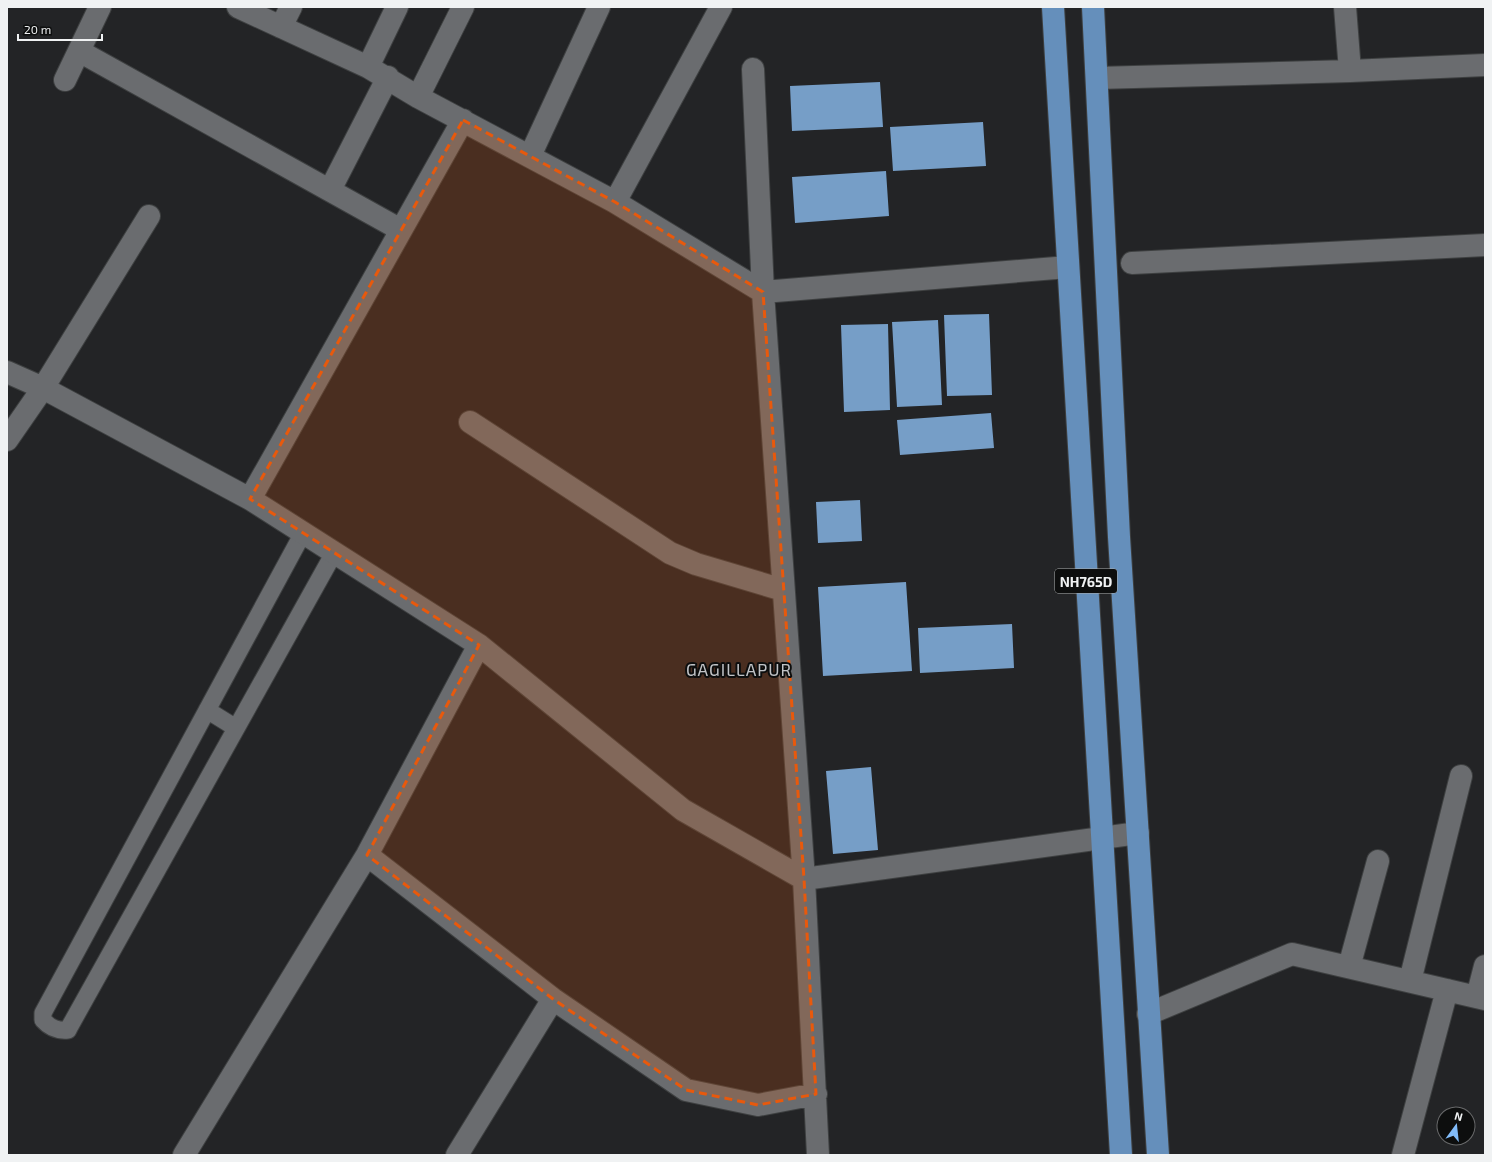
<svg xmlns="http://www.w3.org/2000/svg" width="1492" height="1162" font-family="'Exo 2',sans-serif">
  <rect width="100%" height="100%" fill="#232426"/>
  <!-- building -->
  <path fill="#769ec7" d="M880 82 883 127 792 131 790 86Z
    M983 122 986 166 893 171 890 127Z
    M886 171 889 216 795 223 792 177Z
    M989 314 992 395 947 396 944 315Z
    M938 320 942 405 897 407 892 322Z
    M888 324 890 410 844 412 841 325Z
    M991 413 994 448 900 455 897 420Z
    M860 500 862 541 818 543 816 502Z
    M906 582 912 671 823 676 818 587Z
    M1012 624 1014 668 920 673 918 628Z
    M871 767 878 850 833 854 826 771Z"/>
  <g fill="none" stroke-linecap="round" stroke-linejoin="round">
    <defs>
      <path id="service" d="M303 533 43 1013V1020C50 1028 57 1031 68 1030L70 1026 334 553
        M207 710 236 728"/>
      <path id="minor" d="M238 7 368 67 418 97 615 202 763 292 1068 267
        M1345 7 1350 71
        M281 27 291 7
        M79 51 401 230
        M368 67 397 7
        M753 69 763 292 804 879 818 1155
        M1097 78 1350 71 1485 65
        M65 80 100 7
        M418 97 463 7
        M530 156 599 7
        M330 190 388 77
        M615 202 721 7
        M1132 263 1485 245
        M7 372 43 388 250 499 479 645 683 810 804 879 1138 833
        M470 422 670 553 696 564 783 590
        M7 440 43 388 149 216
        M250 499 463 120
        M367 855 553 999 686 1090 758 1105 816 1094
        M1349 967 1378 861
        M1410 981 1461 776
        M1477 997 1485 966
        M1148 1014 1292 954 1485 999
        M184 1155 367 855 479 645
        M457 1155 553 999
        M1403 1155 1447 990"/>
      <path id="trunk" d="M1053 7 1121 1155
        M1093 7 1119 537 1158 1155"/>
    </defs>
    <!-- service casing -->
    <use href="#service" stroke="#3e4041" stroke-width="19"/>
    <!-- minor casing -->
    <use href="#minor" stroke="#3e4041" stroke-width="24"/>
    <!-- trunk casing -->
    <use href="#trunk" stroke="#3e4041" stroke-width="24"/>
    <!-- service -->
    <use href="#service" stroke="#6a6c6f" stroke-width="17"/>
    <!-- minor -->
    <use href="#minor" stroke="#6a6c6f" stroke-width="22"/>
    <!-- trunk -->
    <use href="#trunk" stroke="#658fbb" stroke-width="22"/>
  </g>
  <!-- marked area -->
  <path fill="#e8590c" fill-opacity="0.2" stroke="#e8590c" stroke-width="3" stroke-dasharray="8 5" stroke-linejoin="round" d="M463 120 615 202 763 292 804 879 816 1094 758 1105 686 1090 553 999 367 855 479 645 250 499Z"/>
  <g text-anchor="middle" dominant-baseline="central" stroke-width="4" stroke-linejoin="round" paint-order="stroke">
    <!-- shield labels -->
    <rect fill="#0d0e0e" stroke="#acaeae" stroke-width="1" x="1055" y="569" width="62" height="24" rx="3"/>
    <g font-size="14" font-weight="bold" fill="#f0f2f3">
      <text x="1086" y="581">NH765D</text>
    </g>
    <!-- quarter labels -->
    <g font-size="17" letter-spacing="1" fill="#c1c3c6" stroke="#0d0e0e">
      <text x="739" y="669">GAGILLAPUR</text>
    </g>
  </g>
  <!-- border -->
  <rect width="1492" height="1162" fill="none" stroke="#f0f2f3" stroke-width="16"/>
  <!-- north arrow -->
  <g transform="translate(1456 1126) rotate(15)"><circle r="19" fill="#0d0e0e" stroke="#68696a"/>
  <path d="M0-3L7 15L0 10L-7 15Z" fill="#81bcfa"/>
  <text y="-6" font-size="11" font-weight="bold" text-anchor="middle" fill="#f0f2f3">N</text>
  </g>
  <!-- scale -->
  <path d="M18 34v6h84v-6" fill="none" stroke="#f0f2f3" stroke-width="2"/>
  <text x="24" y="34" font-size="12" fill="#f0f2f3" stroke="#0d0e0e" stroke-width="3" paint-order="stroke">20 m</text>
</svg>
